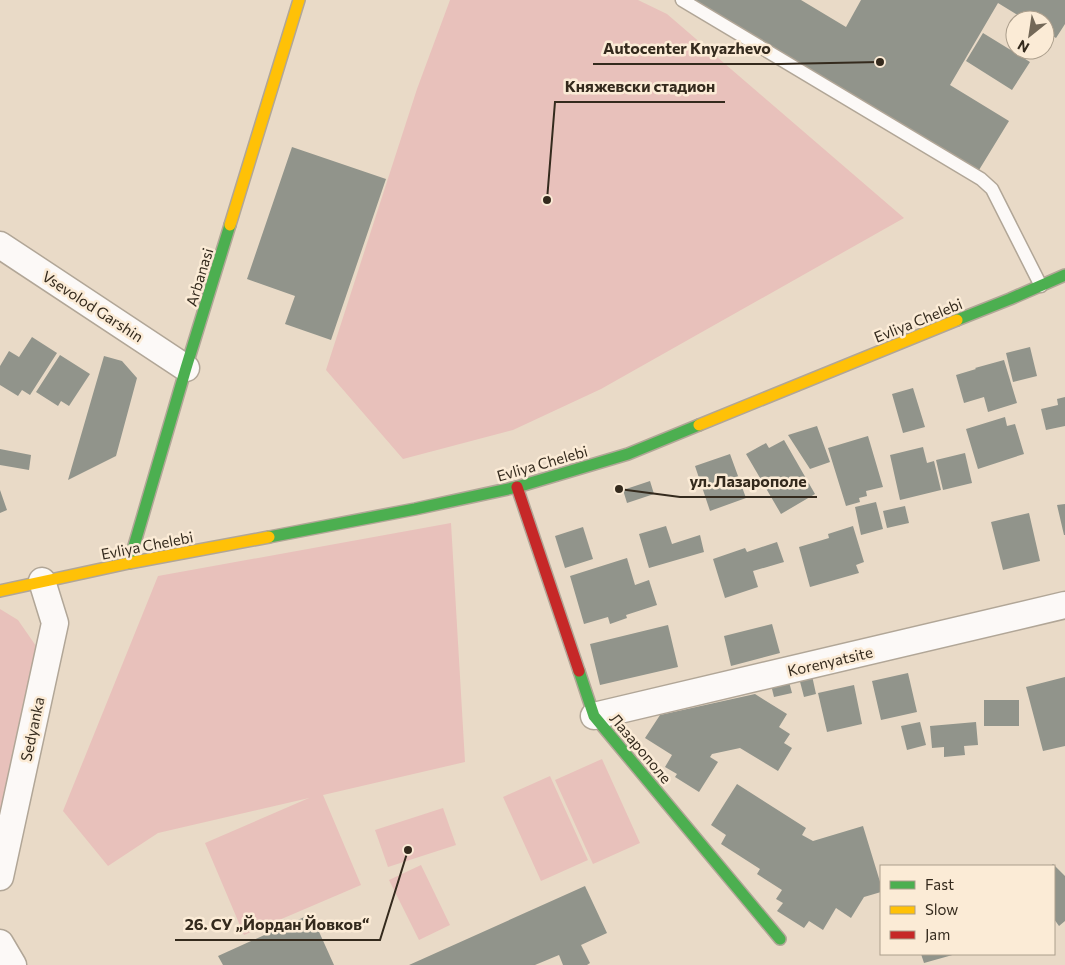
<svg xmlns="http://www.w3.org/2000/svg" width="1065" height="965" font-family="Commissioner,sans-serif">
  <rect width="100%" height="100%" fill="#e9dac7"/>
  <!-- green -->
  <path fill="#e8c1bb" d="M450 0H638L667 14 904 218 601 389 513 430 403 459 326 370 417 89Z
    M451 523 465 762 323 795 361 885 244 935 205 843 309 798 158 833 108 866 63 811 158 576Z
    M0 609 18 620 36 646 0 813Z
    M602 759 640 843 593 864 555 780Z
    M550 776 588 860 541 881 503 797Z
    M443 808 456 845 388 867 375 830Z
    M421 865 450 925 419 940 389 880Z"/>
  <!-- building -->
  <path fill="#91948b" d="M694 0H801L846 27 861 0H1065V24L1056 38 1045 31V20H1026L998 3 950 85 1009 121 979 170Z
    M983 33 1030 62 1012 90 966 61Z
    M292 147 386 179 331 340 285 324 295 296 247 279Z
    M32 337 57 353 30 395 22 390 18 396 0 385V366L9 351 19 357Z
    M1030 347 1037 376 1013 382 1006 353Z
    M60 355 90 374 69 406 61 401 58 406 36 392Z
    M104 356 122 361 137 378 116 456 68 480Z
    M1004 360 1017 403 988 412 984 397 964 403 956 375 976 369 975 368Z
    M913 388 925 427 903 433 892 394Z
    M1065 397V426L1046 430 1041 409 1058 405 1057 399Z
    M1005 417 1007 426 1015 424 1024 454 978 469 966 429Z
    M817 426 830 462 810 469 788 435Z
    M868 436 883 487 866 491 867 496 859 498 860 502 846 506 828 448Z
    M784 440 815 494 781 514 746 454 766 443 769 448Z
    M923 447 927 463 934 461 941 490 900 500 890 455Z
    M0 449 31 455 29 470 0 465Z
    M965 453 972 483 943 490 936 460Z
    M730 454 746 498 710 511 695 466Z
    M650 481 654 494 627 503 623 490Z
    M0 490 7 510 0 513Z
    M876 502 883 529 861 535 855 507Z
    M1065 504V535H1064L1057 505Z
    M905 506 909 523 887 528 883 511Z
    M1029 513 1040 561 1003 570 991 522Z
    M666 526 672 544 700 535 704 552 649 568 639 534Z
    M853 526 864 562 856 565 859 573 810 587 799 547 829 538 828 534Z
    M583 527 593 559 565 568 555 536Z
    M777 542 784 562 753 571 758 587 725 598 713 559 745 548 747 552Z
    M627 558 635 585 649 580 657 605 626 615 627 618 610 624 608 617 584 624 570 576Z
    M772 624 780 653 731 666 724 636Z
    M668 625 678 667 600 685 590 644Z
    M811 671 816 694 804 697 798 674Z
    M908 673 917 712 881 720 872 681Z
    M1065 677V746L1043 751 1026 687Z
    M788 678 792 693 774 697 770 681Z
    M854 685 862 724 827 732 818 693Z
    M755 694 787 714 779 727 790 734 784 743 792 748 778 771 740 748 712 754 710 757 718 762 699 792 675 777 677 774 665 767 672 755 645 738 660 715Z
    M984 700H1019V726H984Z
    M920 722 926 745 907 750 901 726Z
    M976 722 978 745 964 746 965 755 944 757V747L932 748 930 726Z
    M737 784 806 828 802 835 813 841 863 826 881 885V892L864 897 851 918 836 908 823 930 809 921 804 928 777 911 783 903 776 899 782 890 757 874 760 869 721 844 726 835 711 825Z
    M1053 864 1065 876V921L1059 926 1054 919V866H1051Z
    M585 886 607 933 581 945 590 963 587 965H563L559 955 535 965H409Z
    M311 914 334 965H223L218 956Z
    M921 954H956L924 963Z"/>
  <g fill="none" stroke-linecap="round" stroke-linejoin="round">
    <defs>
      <path id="lane" d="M682 0 981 179 992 189 1041 286"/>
      <path id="street" d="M0 245 186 368
        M594 716 1065 605
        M0 877 55 623 42 581
        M0 943 13 965"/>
      <path id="fast" d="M957 320 1010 299 1065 275
        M269 537 415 509 517 487 628 454 699 425
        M129 563 186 368 230 225
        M579 671 594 716 780 939"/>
      <path id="slow" d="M230 225 299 0
        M699 425 957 320
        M0 591 129 563 269 537"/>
      <path id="jam" d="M517 487 579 671"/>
    </defs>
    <!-- lane casing -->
    <use href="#lane" stroke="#b1a697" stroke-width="15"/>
    <!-- street casing -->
    <use href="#street" stroke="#b1a697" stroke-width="29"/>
    <!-- fast casing -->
    <use href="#fast" stroke="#b1a697" stroke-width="14"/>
    <!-- slow casing -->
    <use href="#slow" stroke="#b1a697" stroke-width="14"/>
    <!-- jam casing -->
    <use href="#jam" stroke="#b1a697" stroke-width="14"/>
    <!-- lane -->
    <use href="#lane" stroke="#fcf9f7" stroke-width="12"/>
    <!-- street -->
    <use href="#street" stroke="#fcf9f7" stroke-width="26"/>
    <!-- fast -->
    <use href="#fast" stroke="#4caf50" stroke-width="11"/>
    <!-- slow -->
    <use href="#slow" stroke="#ffc107" stroke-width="11"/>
    <!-- jam -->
    <use href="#jam" stroke="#c62828" stroke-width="11"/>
  </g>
  <g text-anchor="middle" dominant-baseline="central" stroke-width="5" stroke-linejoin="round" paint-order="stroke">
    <!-- street labels -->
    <g font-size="15" fill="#342a1d" stroke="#fbebd6">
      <text transform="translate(199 277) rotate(-73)">Arbanasi</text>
      <text transform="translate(93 306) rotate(33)">Vsevolod Garshin</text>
      <text transform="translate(918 320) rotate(-22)">Evliya Chelebi</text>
      <text transform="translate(542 463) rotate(-16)">Evliya Chelebi</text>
      <text transform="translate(147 545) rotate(-11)">Evliya Chelebi</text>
      <text transform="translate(830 661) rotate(-13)">Korenyatsite</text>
      <text transform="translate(32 729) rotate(-78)">Sedyanka</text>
      <text transform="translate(641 748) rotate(50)">Лазарополе</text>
    </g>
  </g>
  <!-- callouts -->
  <path fill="none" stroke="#342a1d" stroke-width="2" d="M880 62L781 64H593M547 200L555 102H725M619 489L680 497H817M408 850L380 940H175"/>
  <g fill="#342a1d" stroke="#fbebd6" stroke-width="2">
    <circle cx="880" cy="62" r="5"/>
    <circle cx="547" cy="200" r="5"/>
    <circle cx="619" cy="489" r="5"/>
    <circle cx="408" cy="850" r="5"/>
  </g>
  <g font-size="16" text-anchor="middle" font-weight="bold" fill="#342a1d" stroke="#fbebd6" stroke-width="5" stroke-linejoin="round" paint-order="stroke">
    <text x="687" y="54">Autocenter Knyazhevo</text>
    <text x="640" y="92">Княжевски стадион</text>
    <text x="748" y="487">ул. Лазарополе</text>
    <text x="277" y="930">26. СУ „Йордан Йовков“</text>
  </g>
  <!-- legend -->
  <rect x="880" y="865" width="175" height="90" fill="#fbebd6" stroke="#ab9e8c"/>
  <rect x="890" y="881" width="25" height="8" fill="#4caf50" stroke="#ab9e8c"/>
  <text x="925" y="890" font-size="15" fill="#342a1d">Fast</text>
  <rect x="890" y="906" width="25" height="8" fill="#ffc107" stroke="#ab9e8c"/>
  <text x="925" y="915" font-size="15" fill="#342a1d">Slow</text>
  <rect x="890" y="931" width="25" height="8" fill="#c62828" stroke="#ab9e8c"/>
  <text x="925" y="940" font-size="15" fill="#342a1d">Jam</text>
  <!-- north arrow -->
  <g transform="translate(1030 35) rotate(210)"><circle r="24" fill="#fbebd6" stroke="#ab9e8c"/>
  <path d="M0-4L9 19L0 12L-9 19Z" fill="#736858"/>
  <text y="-8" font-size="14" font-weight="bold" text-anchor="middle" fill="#342a1d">N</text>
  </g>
</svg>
